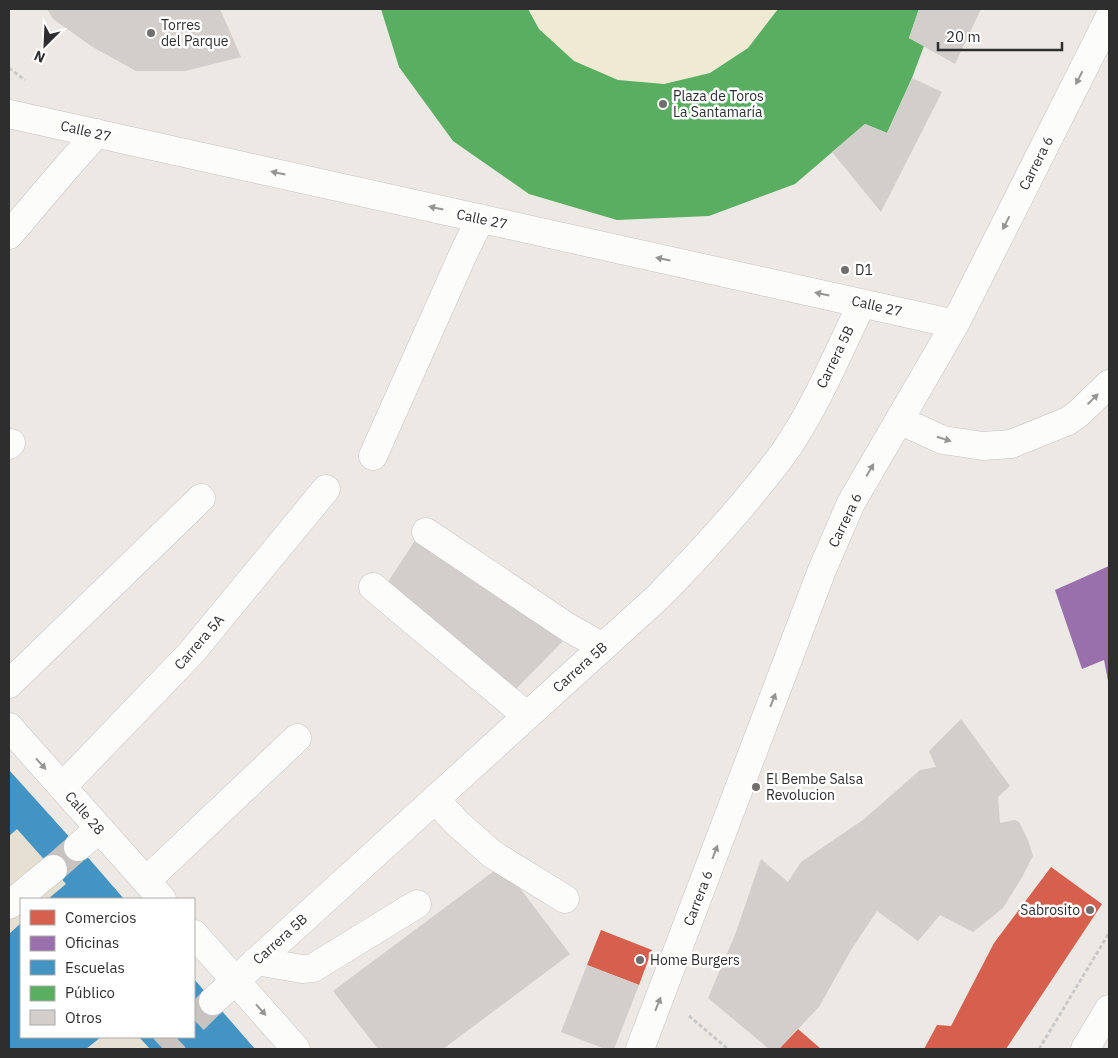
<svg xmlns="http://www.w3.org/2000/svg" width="1118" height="1058" font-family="'IBM Plex Sans',sans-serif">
  <rect width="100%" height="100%" fill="#ece8e4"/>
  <!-- education -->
  <path fill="#e6e0d3" d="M9 770 124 899H21V1037H194V979L255 1049H9Z"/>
  <!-- sand -->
  <path fill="#f0ead3" d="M528 9H778L748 48 710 73 664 84 618 80 574 61 539 29Z"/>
  <!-- shops -->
  <path fill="#d6604d" d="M1051 867 1102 904 1006 1049H924L937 1025 951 1026 994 943Z
    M601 930 652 950 639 985 587 965Z
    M798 1029 821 1049H779Z"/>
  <!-- offices -->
  <path fill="#9970ab" d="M1109 566V681H1108L1104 660 1082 669 1055 590Z"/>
  <!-- schools -->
  <path fill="#4393c3" d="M9 770 91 861 124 899H48L66 884 17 829 9 836Z
    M21 923V1037H101L86 1049H9V934Z
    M194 979 255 1049H150L139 1037H194Z"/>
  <!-- public -->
  <path fill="#5aae61" d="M381 9H528L539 29 574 61 618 80 664 84 710 73 748 48 778 9H919L909 38 924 46 912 78 887 133 865 124 795 184 709 216 617 220 529 194 453 141 399 67Z"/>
  <!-- building -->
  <path fill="#d1cecb" d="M47 9H220L241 57 185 71H136L91 46 53 19Z
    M919 9H981L955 64 909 38Z
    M912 78 942 92 881 212 832 152 865 124 887 133Z
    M416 539 564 640 512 693 386 585Z
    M961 719 1010 786 998 797 1000 823 1014 820 1019 822 1028 840 1033 856 1021 879 1003 908 973 932 940 915 918 941 877 911 851 950 819 1007 779 1049H769L708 998 735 935 761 859 788 882 801 862 863 820 920 770 936 767 929 751Z
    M502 865 570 954 443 1049H378L333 991Z
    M587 965 639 985 614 1049H605L561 1032Z"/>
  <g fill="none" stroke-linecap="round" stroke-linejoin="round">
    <!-- minor-tunnel -->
    <path stroke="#c6c3c0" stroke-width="28" stroke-dasharray="28 14" stroke-linecap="butt" d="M53 869 78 847
      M194 1020 213 1001
      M163 1049 176 1037"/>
    <defs>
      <path id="minor" d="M9 114 955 324
        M9 235 66 168 97 133
        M899 420 943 440 983 446 1011 444 1068 421 1079 413 1109 384
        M9 445 11 443
        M373 456 465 250 481 218
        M426 532 569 628 603 647
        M373 587 527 716
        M9 684 201 498
        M9 727 162 899
        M62 787 191 653 326 489
        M435 799 456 822 492 854 565 899
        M78 847 99 829
        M146 881 297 738
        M9 905 53 869
        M194 934 296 1049
        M256 961 302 969 313 968 417 904
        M213 1001 658 597C702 552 745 505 783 454 814 411 839 351 862 303
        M640 1049 822 570 851 503 955 324 1109 18
        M1085 1049 1109 1009"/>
    </defs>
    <!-- minor casing -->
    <use href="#minor" stroke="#c5c4c5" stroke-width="29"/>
    <!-- path -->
    <path stroke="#c9c9c8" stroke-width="3" stroke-dasharray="4 2.5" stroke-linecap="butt" d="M9 68 25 80
      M689 1016 728 1049
      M1039 1049 1109 933"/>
    <!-- minor -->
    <use href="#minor" stroke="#fcfcfb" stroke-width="28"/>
  </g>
  <!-- one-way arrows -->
  <defs><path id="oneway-solid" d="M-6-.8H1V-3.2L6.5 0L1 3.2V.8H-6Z" transform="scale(1.25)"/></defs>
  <g fill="#959594">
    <use href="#oneway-solid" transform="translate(1079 78) rotate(117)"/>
    <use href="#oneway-solid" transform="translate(278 173) rotate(-168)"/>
    <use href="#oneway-solid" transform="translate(436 208) rotate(-168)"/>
    <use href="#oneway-solid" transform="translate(1006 223) rotate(117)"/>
    <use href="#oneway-solid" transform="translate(663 259) rotate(-168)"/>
    <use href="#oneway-solid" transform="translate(822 294) rotate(-168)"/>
    <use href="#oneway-solid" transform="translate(1093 399) rotate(-44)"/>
    <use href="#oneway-solid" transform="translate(944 439) rotate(17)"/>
    <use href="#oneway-solid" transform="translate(870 470) rotate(-60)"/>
    <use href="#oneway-solid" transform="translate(773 700) rotate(-69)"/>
    <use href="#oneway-solid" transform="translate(41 764) rotate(48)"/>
    <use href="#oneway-solid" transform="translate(715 852) rotate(-69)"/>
    <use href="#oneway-solid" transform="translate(658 1004) rotate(-68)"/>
    <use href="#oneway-solid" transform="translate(261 1010) rotate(48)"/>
  </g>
  <!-- markers -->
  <g fill="#706f6e" stroke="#fff" stroke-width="2">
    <circle cx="151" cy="33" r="5"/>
    <circle cx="663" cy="104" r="5"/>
    <circle cx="845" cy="270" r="5"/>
    <circle cx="756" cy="787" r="5"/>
    <circle cx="1090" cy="910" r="5"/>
    <circle cx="640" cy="960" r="5"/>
  </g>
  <g text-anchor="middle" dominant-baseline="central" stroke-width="5" stroke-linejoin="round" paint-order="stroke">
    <!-- poi labels -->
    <g font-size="14" fill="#2e2e2e" stroke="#fff" text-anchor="start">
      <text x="161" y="25">Torres<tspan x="161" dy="16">del Parque</tspan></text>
      <text x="673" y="96">Plaza de Toros<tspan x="673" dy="16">La Santamaría</tspan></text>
      <text x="855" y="270">D1</text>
      <text x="766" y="779">El Bembe Salsa<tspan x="766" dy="16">Revolucion</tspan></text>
      <text x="1080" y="910" text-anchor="end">Sabrosito</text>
      <text x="650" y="960">Home Burgers</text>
    </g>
    <!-- street labels -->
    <g font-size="14" fill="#2e2e2e" stroke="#fff">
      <text transform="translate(86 131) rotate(13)">Calle 27</text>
      <text transform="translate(1036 163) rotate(-63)">Carrera 6</text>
      <text transform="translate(482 219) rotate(12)">Calle 27</text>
      <text transform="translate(877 306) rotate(13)">Calle 27</text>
      <text transform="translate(835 357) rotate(-64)">Carrera 5B</text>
      <text transform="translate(845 520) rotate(-64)">Carrera 6</text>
      <text transform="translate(199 642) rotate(-49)">Carrera 5A</text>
      <text transform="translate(580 667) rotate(-42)">Carrera 5B</text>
      <text transform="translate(85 813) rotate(49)">Calle 28</text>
      <text transform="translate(698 898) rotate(-69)">Carrera 6</text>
      <text transform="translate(280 939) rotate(-42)">Carrera 5B</text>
    </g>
  </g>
  <!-- border -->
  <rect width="1118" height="1058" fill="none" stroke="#2e2e2e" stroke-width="20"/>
  <!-- legend -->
  <rect x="20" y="898" width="175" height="140" fill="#ffffff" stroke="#ababab"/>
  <rect x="30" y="910" width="25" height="15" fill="#d6604d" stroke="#ababab"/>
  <text x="65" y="923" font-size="15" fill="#2e2e2e">Comercios</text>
  <rect x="30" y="936" width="25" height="15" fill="#9970ab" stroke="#ababab"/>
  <text x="65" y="948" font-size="15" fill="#2e2e2e">Oficinas</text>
  <rect x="30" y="960" width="25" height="15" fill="#4393c3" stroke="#ababab"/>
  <text x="65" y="973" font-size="15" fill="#2e2e2e">Escuelas</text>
  <rect x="30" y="986" width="25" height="15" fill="#5aae61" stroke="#ababab"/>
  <text x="65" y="998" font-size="15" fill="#2e2e2e">Público</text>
  <rect x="30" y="1010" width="25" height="15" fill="#d1cecb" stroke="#ababab"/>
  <text x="65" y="1023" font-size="15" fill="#2e2e2e">Otros</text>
  <!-- north arrow -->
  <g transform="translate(45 45) rotate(204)" stroke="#ffffff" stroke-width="4" paint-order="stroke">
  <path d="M0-4L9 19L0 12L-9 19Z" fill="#2e2e2e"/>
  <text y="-8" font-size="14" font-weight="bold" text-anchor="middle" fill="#2e2e2e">N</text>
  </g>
  <!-- scale -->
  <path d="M938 42v8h124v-8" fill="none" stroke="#2e2e2e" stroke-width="2.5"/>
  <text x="946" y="42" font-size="15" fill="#2e2e2e" stroke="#ffffff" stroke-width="4" paint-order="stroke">20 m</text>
</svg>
